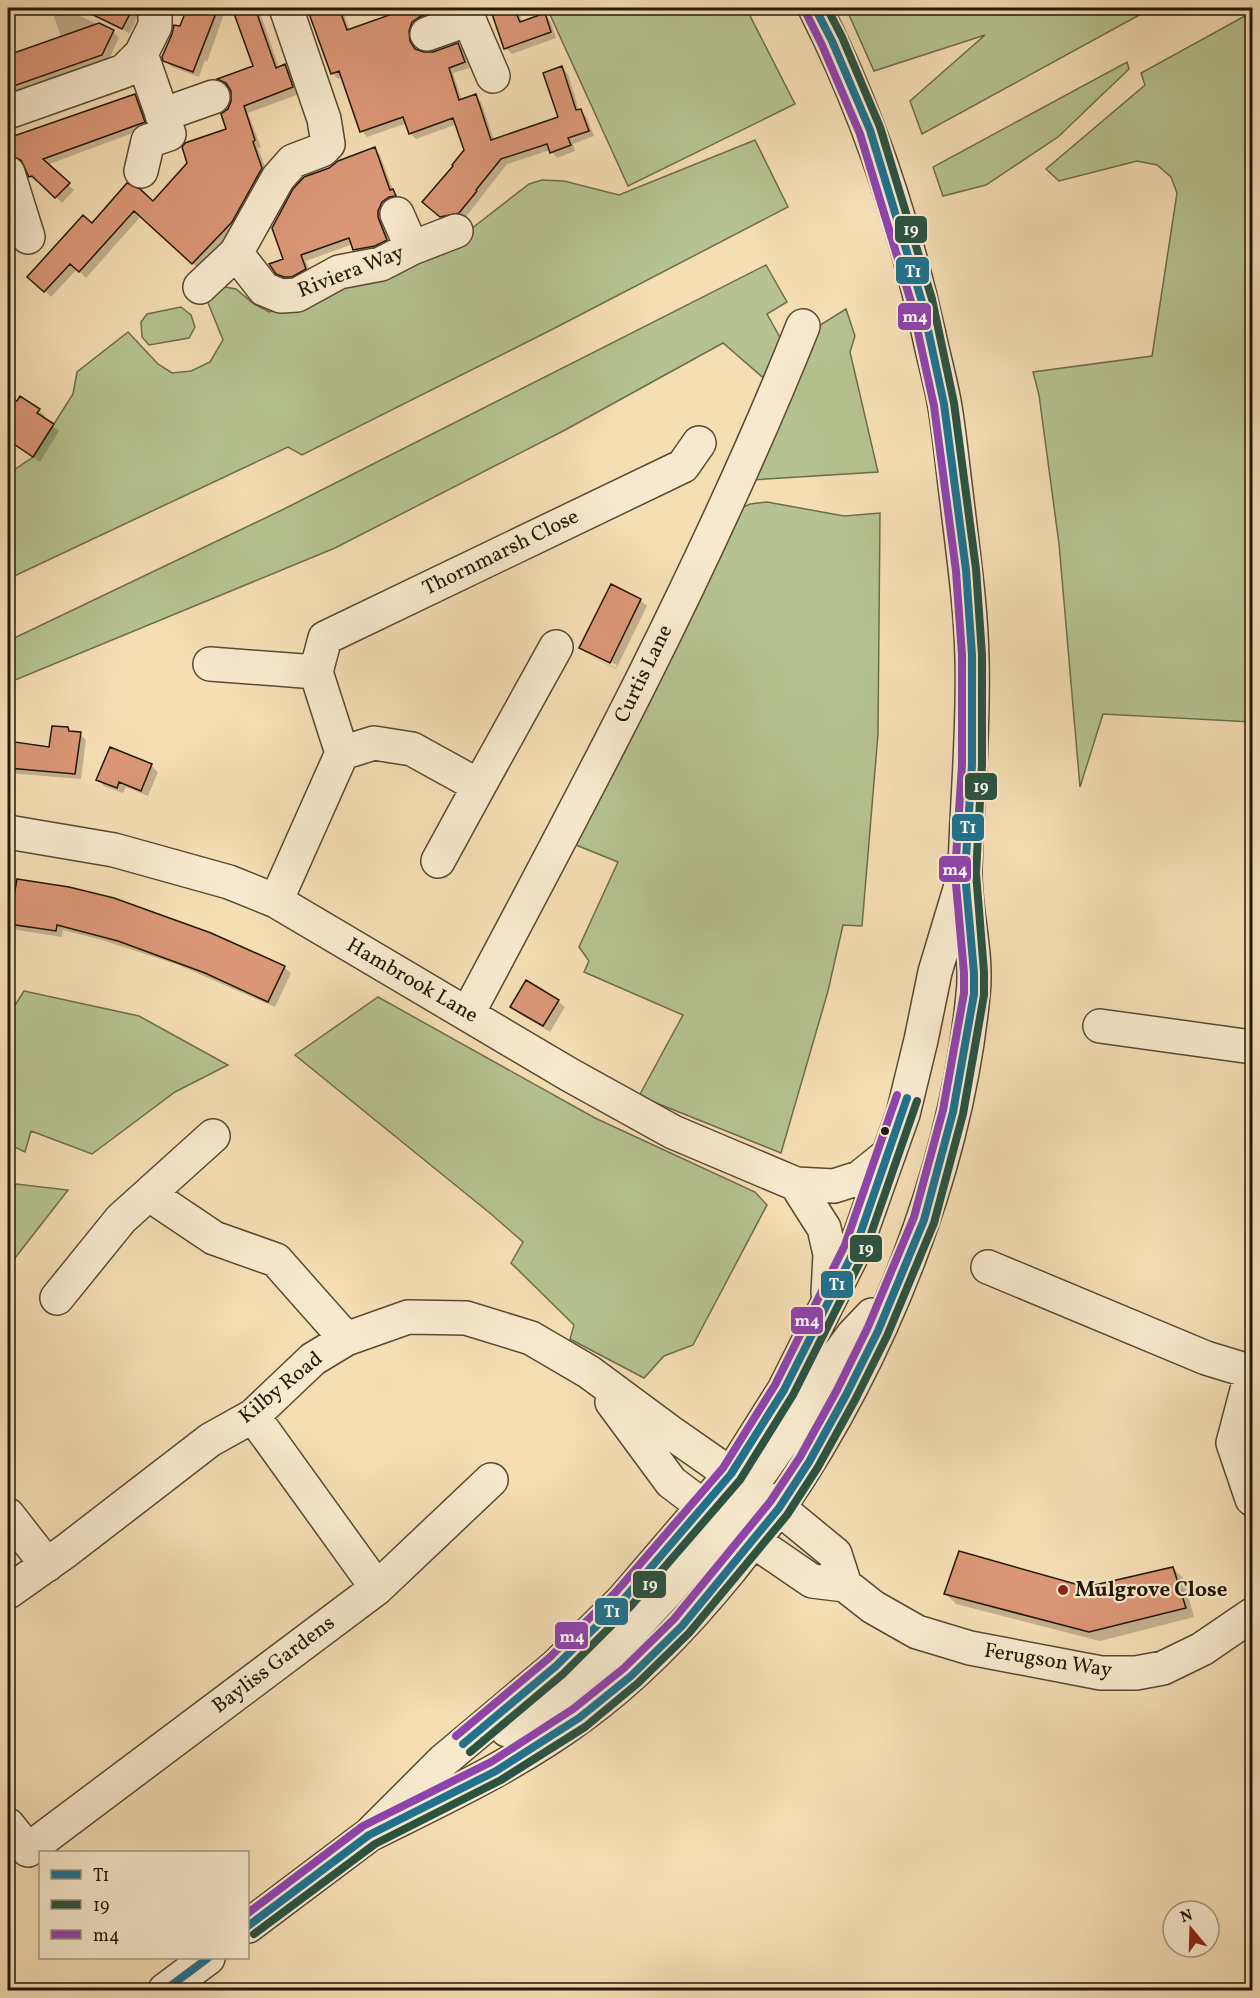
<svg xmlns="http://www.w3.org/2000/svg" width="1260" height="1998" font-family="Vollkorn,serif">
  <rect width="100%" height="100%" fill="#f5ddb4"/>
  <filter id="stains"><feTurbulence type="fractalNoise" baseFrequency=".00333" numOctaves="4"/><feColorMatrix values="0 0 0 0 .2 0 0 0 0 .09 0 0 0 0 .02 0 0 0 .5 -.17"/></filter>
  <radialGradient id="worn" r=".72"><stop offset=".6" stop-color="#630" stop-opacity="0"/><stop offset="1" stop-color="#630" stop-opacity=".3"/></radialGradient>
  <!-- green -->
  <path fill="#b6c291" stroke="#6d6d4c" stroke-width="1.5" d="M547 8H746L795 104 628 186Z
    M846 8H1152L922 134 910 101 985 35 874 71Z
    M1252 12V722L1103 714 1080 787 1059 544 1039 395 1033 372 1152 356 1177 193 1171 177 1157 165 1137 161 1059 181 1046 169 1145 85 1141 73Z
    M1127 62 1129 69 1058 137 986 185 943 196 933 167Z
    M755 140 788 207 551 330 302 455 288 447 8 579V474L33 457 73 394 77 372 128 332 158 364 172 373 191 371 210 362 223 340 206 298 220 286 236 289 254 304 269 312 300 304 449 246 529 184 542 180 564 181 619 195Z
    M766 265 787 302 767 314 782 341 767 381 723 343 565 430 335 548 8 683V641L286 508Z
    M181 307 191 315 195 327 189 338 149 345 142 337 141 322 147 314Z
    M846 309 855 336 850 352 878 472 751 480 817 327Z
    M767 502 844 516 880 513 878 734 862 926 843 925 828 991 781 1153 639 1096 683 1015 584 972 589 961 579 947 618 862 576 845 645 702 733 512 750 504Z
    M24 991 139 1016 228 1065 175 1092 92 1154 31 1131 25 1152 8 1144V1016Z
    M378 997 595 1118 755 1192 767 1205 693 1345 664 1356 644 1378 570 1339 574 1325 511 1263 523 1242 491 1214 295 1055Z
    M16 1184 68 1190 8 1267V1210Z"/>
  <!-- shadow -->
  <path fill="#0003" d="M51 8H77L80 16 113 31 119 38 108 61 8 97V57L61 37Z
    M116 8H138L140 12 129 34 123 29Z
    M188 8H226L207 62 205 60 199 77 172 67 165 61 181 28Z
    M234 8H264L259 9 279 68 285 66 291 73 299 94 248 113 261 147 258 148 268 175 238 228 199 269 141 216 86 278 77 269 51 297 30 277 92 225 153 203 228 130 229 110 233 101 232 91 220 79 255 67Z
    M309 8H342L350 31 411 8H436L439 17 413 37 415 48 424 54 434 53 458 44 464 50 470 68 453 73 462 100 475 96 481 102 494 140 560 118 562 68 568 74 579 111 586 116 594 136 573 144 575 151 557 158 550 150 507 164 465 218 447 222 429 207 466 151 457 124 416 139 410 133 407 123 367 137 362 131 343 77 338 79 332 73Z
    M492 8H517L523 23 544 15 550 20 556 38 512 54 506 48Z
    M135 95 140 101 149 127 47 165 74 190 62 203 39 181 36 182 30 176 25 163 19 160 8 161V140Z
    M374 149 380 155 393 190 401 201 383 224 391 246 360 255 354 249 353 244 306 261 311 274 291 282 283 279 277 273 285 260Z
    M8 394 18 401 39 410 45 416 43 419 59 431 40 462 9 440 16 429 8 424Z
    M640 600 647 606 616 669 586 654 616 668 617 665 586 650V653L581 648Z
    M67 729 71 733 80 734 86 740 81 779 8 773V742L51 748Z
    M111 749 152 766 158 772 148 796 126 787 123 793 104 786 98 779Z
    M8 877 69 888 284 967 291 973 275 1007 176 964 102 940 63 930 62 937 17 930 13 926 8 925Z
    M558 1001 565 1007 550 1032 518 1013 512 1006Z
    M1173 1568 1183 1578 1194 1617 1100 1641 956 1604 946 1594 1086 1588Z"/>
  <!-- building -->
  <path fill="#db9776" stroke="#241808" stroke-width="1.5" d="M79 8H133L122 29Z
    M187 8H218L193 72 163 61 162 57 172 34 174 25 180 26Z
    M232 8H255L276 68 285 64 293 87 244 106 255 140 253 142 262 168 232 222 192 264 134 211 79 272 70 264 44 292 27 277 83 215 92 223 127 183 140 189 153 201 187 163 182 147 185 143 226 129 221 114 228 109 231 101V91L226 83 217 79 253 66Z
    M307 8H339L347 30 409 8H433L435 11 421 16 412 22 409 31 410 41 415 49 424 52H433L458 43 465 62 449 68 459 100 476 94 491 140 558 117 543 73 562 66 576 110 581 109 589 131 568 138 571 145 550 153 547 144 501 159 476 190 477 191 459 213 440 217 422 202 453 166 452 165 464 150 453 118 409 134 403 117 360 132 339 71 331 74Z
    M490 8H514L520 22 545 13 551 32 504 49Z
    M99 23 114 30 102 55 8 88V55Z
    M135 94 145 122 43 159 70 183 55 198 32 176 29 177 21 160 10 155 8 147V138Z
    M375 147 390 190 393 189 396 196 389 197 382 202 378 211V217L387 240 375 246 353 250 349 238 301 255 306 269 292 277H284L276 274 269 264 283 259 272 228 293 189 304 177 329 168 338 161Z
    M8 395 17 401 20 396 40 409 37 413 54 424 33 457 8 440Z
    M611 584 641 599 610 663 579 648Z
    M52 726 68 727 69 731 81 732 75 774 8 768V741L49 747Z
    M110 747 152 764 141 791 119 782 117 788 96 780Z
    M17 879 69 887 114 898 211 933 285 966 268 1002 205 973 118 941 57 925 56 931 9 924Z
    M526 980 559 1000 543 1026 510 1007Z
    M959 1551 1086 1587 1173 1567 1186 1608 1089 1632 944 1594Z"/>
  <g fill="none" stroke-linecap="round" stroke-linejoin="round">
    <defs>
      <path id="minor" d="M464 8 493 76
        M427 34 469 19
        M8 112 124 71 141 54 155 26V8
        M162 115 213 97
        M141 171 148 141 169 134 141 54
        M8 173 28 237
        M397 214 412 248
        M236 253 264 289 281 296 297 295 339 272 381 264 412 248 456 231
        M200 287 236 253 278 178 293 161 322 150 328 144 324 119 286 8
        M210 664 316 672
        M342 753 374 743 412 749 479 786 438 861
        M479 786 556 647
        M8 832 114 850 229 882 276 901 570 1075 673 1132 796 1184 834 1186 859 1178 889 1154
        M276 901 342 753 316 672 325 638 683 466 699 443
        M468 1013C588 788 708 563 803 326
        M1100 1026 1252 1047
        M796 1184 824 1228 830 1254 828 1293
        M150 1195 214 1238 276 1260 346 1339
        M988 1267 1206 1358 1252 1372
        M57 1298 121 1219 213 1136
        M1252 1371 1233 1443 1252 1499
        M612 1402 671 1482 704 1507 812 1581 845 1585 873 1607 917 1632 970 1648 1101 1673H1136L1163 1668 1202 1649 1252 1615
        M730 1496 750 1488 789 1432 825 1373 853 1335 872 1315
        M8 1515 47 1565
        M377 1588 491 1480
        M8 1592 66 1551 210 1440 253 1416 313 1359 346 1339 408 1317 466 1318 531 1338 589 1372 670 1432 779 1508 835 1554 845 1585
        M507 1730 520 1723 571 1687 619 1643 666 1593 727 1522 748 1517
        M8 1825 28 1850 377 1588 253 1416
        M369 1835C441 1799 515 1765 580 1717 637 1676 686 1624 730 1570 747 1548 766 1526 782 1503 881 1357 956 1171 973 995 978 953 964 911 965 869 967 799 974 729 972 659 971 606 963 553 957 501 953 470 950 438 945 407 941 383 934 359 929 335 904 222 867 111 815 8
        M248 1926 369 1835 443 1761 556 1666 623 1600 731 1474 784 1390 855 1249 903 1114 921 1040 935 972 960 889
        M165 1990 208 1958"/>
    </defs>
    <!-- minor casing -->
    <use href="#minor" stroke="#584933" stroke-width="36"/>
    <!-- minor -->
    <use href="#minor" stroke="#f8e9ce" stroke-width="33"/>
    <defs>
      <path id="bus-1" d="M463 1744 556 1666 623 1600 731 1474 784 1390 855 1249 907 1098
        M248 1926 369 1835 496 1771 579 1718 631 1676 682 1626 779 1508 809 1462 846 1395 878 1331 924 1220 953 1112 974 994V973L965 873 972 765V655L966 570 944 404 922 302 870 130 832 41 815 8
        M165 1990 208 1958"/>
      <path id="bus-2" d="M470 1752 563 1674 630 1607 740 1480 793 1395 864 1254 917 1101
        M254 1934 375 1844 501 1780 585 1727 638 1683 689 1633 787 1515 818 1467 855 1400 887 1336 934 1223 963 1114 984 995V972L976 873 982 765V655L976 569 954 403 932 299 880 127 842 37 827 8"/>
      <path id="bus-3" d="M456 1736 549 1658 615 1593 723 1468 775 1385 845 1245 897 1095
        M248 1913 363 1826 491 1762 573 1709 624 1668 674 1619 770 1502 800 1457 837 1390 868 1327 914 1217 943 1110 964 993V973L955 873 962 765V655L956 571 934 406 912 305 860 134 822 45 806 13"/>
    </defs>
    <!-- bus-1 casing -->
    <use href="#bus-1" stroke="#f8e9ce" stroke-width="12"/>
    <!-- bus-2 casing -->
    <use href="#bus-2" stroke="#f8e9ce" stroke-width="12"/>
    <!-- bus-3 casing -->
    <use href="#bus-3" stroke="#f8e9ce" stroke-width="12"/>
    <!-- bus-1 -->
    <use href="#bus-1" stroke="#20728f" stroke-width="8"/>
    <!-- bus-2 -->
    <use href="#bus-2" stroke="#2b5341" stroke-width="8"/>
    <!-- bus-3 -->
    <use href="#bus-3" stroke="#8e44ad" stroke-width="8"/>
  </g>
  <!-- markers -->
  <circle fill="#241808" stroke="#f8e9ce" stroke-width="2" cx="885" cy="1131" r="5"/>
  <circle fill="#8f2418" stroke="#f8e9ce" stroke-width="2" cx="1063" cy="1590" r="6"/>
  <g text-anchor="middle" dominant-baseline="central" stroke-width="4.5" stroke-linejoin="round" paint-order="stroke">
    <!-- street labels -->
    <g font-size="21" fill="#241808" stroke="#f8e9ce">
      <text transform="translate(351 272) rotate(-21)">Riviera Way</text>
      <text transform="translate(501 553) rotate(-26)">Thornmarsh Close</text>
      <text transform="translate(644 674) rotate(-64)">Curtis Lane</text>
      <text transform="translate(412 981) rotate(30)">Hambrook Lane</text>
      <text transform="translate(281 1388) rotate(-39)">Kilby Road</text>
      <text transform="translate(1048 1661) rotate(9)">Ferugson Way</text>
      <text transform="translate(274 1665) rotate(-37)">Bayliss Gardens</text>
    </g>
    <!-- poi labels -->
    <g font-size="21" font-weight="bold" fill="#241808" stroke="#f8e9ce" text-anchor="start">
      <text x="1075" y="1590">Mulgrove Close</text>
    </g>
  </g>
  <g stroke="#f8e9ce" stroke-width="2">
    <rect x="894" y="215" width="34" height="29" rx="6" fill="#2b5341"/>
    <rect x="895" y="256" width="35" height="29" rx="6" fill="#20728f"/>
    <rect x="897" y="302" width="35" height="29" rx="6" fill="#8e44ad"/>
    <rect x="964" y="772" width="34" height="29" rx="6" fill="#2b5341"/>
    <rect x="951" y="813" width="34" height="29" rx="6" fill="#20728f"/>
    <rect x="938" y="855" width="34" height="28" rx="6" fill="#8e44ad"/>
    <rect x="849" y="1234" width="34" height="29" rx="6" fill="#2b5341"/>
    <rect x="820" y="1270" width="34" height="29" rx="6" fill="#20728f"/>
    <rect x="790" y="1306" width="34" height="29" rx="6" fill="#8e44ad"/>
    <rect x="632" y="1570" width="35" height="29" rx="6" fill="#2b5341"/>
    <rect x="594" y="1597" width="35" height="29" rx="6" fill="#20728f"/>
    <rect x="554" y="1621" width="35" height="29" rx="6" fill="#8e44ad"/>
  </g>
  <g font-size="16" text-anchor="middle" font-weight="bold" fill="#fff">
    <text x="911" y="235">19</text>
    <text x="913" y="277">T1</text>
    <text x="915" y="322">m4</text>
    <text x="981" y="792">19</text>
    <text x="968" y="833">T1</text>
    <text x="955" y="875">m4</text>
    <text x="866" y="1254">19</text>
    <text x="837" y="1290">T1</text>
    <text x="807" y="1326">m4</text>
    <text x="650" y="1590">19</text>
    <text x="612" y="1617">T1</text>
    <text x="572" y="1642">m4</text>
  </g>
  <!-- margin -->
  <rect width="1260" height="1998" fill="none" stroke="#f5ddb4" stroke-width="30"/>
  <rect x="9" y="9" width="1242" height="1980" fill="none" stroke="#241808" stroke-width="3"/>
  <rect x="15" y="15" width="1230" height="1968" fill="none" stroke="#241808" stroke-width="1.5"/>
  <!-- legend -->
  <rect x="39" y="1851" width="210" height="108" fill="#f8e9ce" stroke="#a3957f" stroke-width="1.5"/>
  <rect x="51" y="1870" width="30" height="9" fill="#20728f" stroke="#a3957f" stroke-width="1.5"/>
  <text x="93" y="1881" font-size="18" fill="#241808">T1</text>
  <rect x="51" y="1900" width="30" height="9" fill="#2b5341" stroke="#a3957f" stroke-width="1.5"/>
  <text x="93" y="1911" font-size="18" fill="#241808">19</text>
  <rect x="51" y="1930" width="30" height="9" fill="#8e44ad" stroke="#a3957f" stroke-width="1.5"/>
  <text x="93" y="1941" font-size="18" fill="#241808">m4</text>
  <!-- north arrow -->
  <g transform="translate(1191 1929) rotate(341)"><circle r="28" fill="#f8e9ce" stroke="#a3957f" stroke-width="1.5"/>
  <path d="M0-4.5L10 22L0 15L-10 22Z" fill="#8f2418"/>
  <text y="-9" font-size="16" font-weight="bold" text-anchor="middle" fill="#241808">N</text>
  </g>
  <rect width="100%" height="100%" filter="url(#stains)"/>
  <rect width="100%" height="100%" fill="url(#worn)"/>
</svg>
